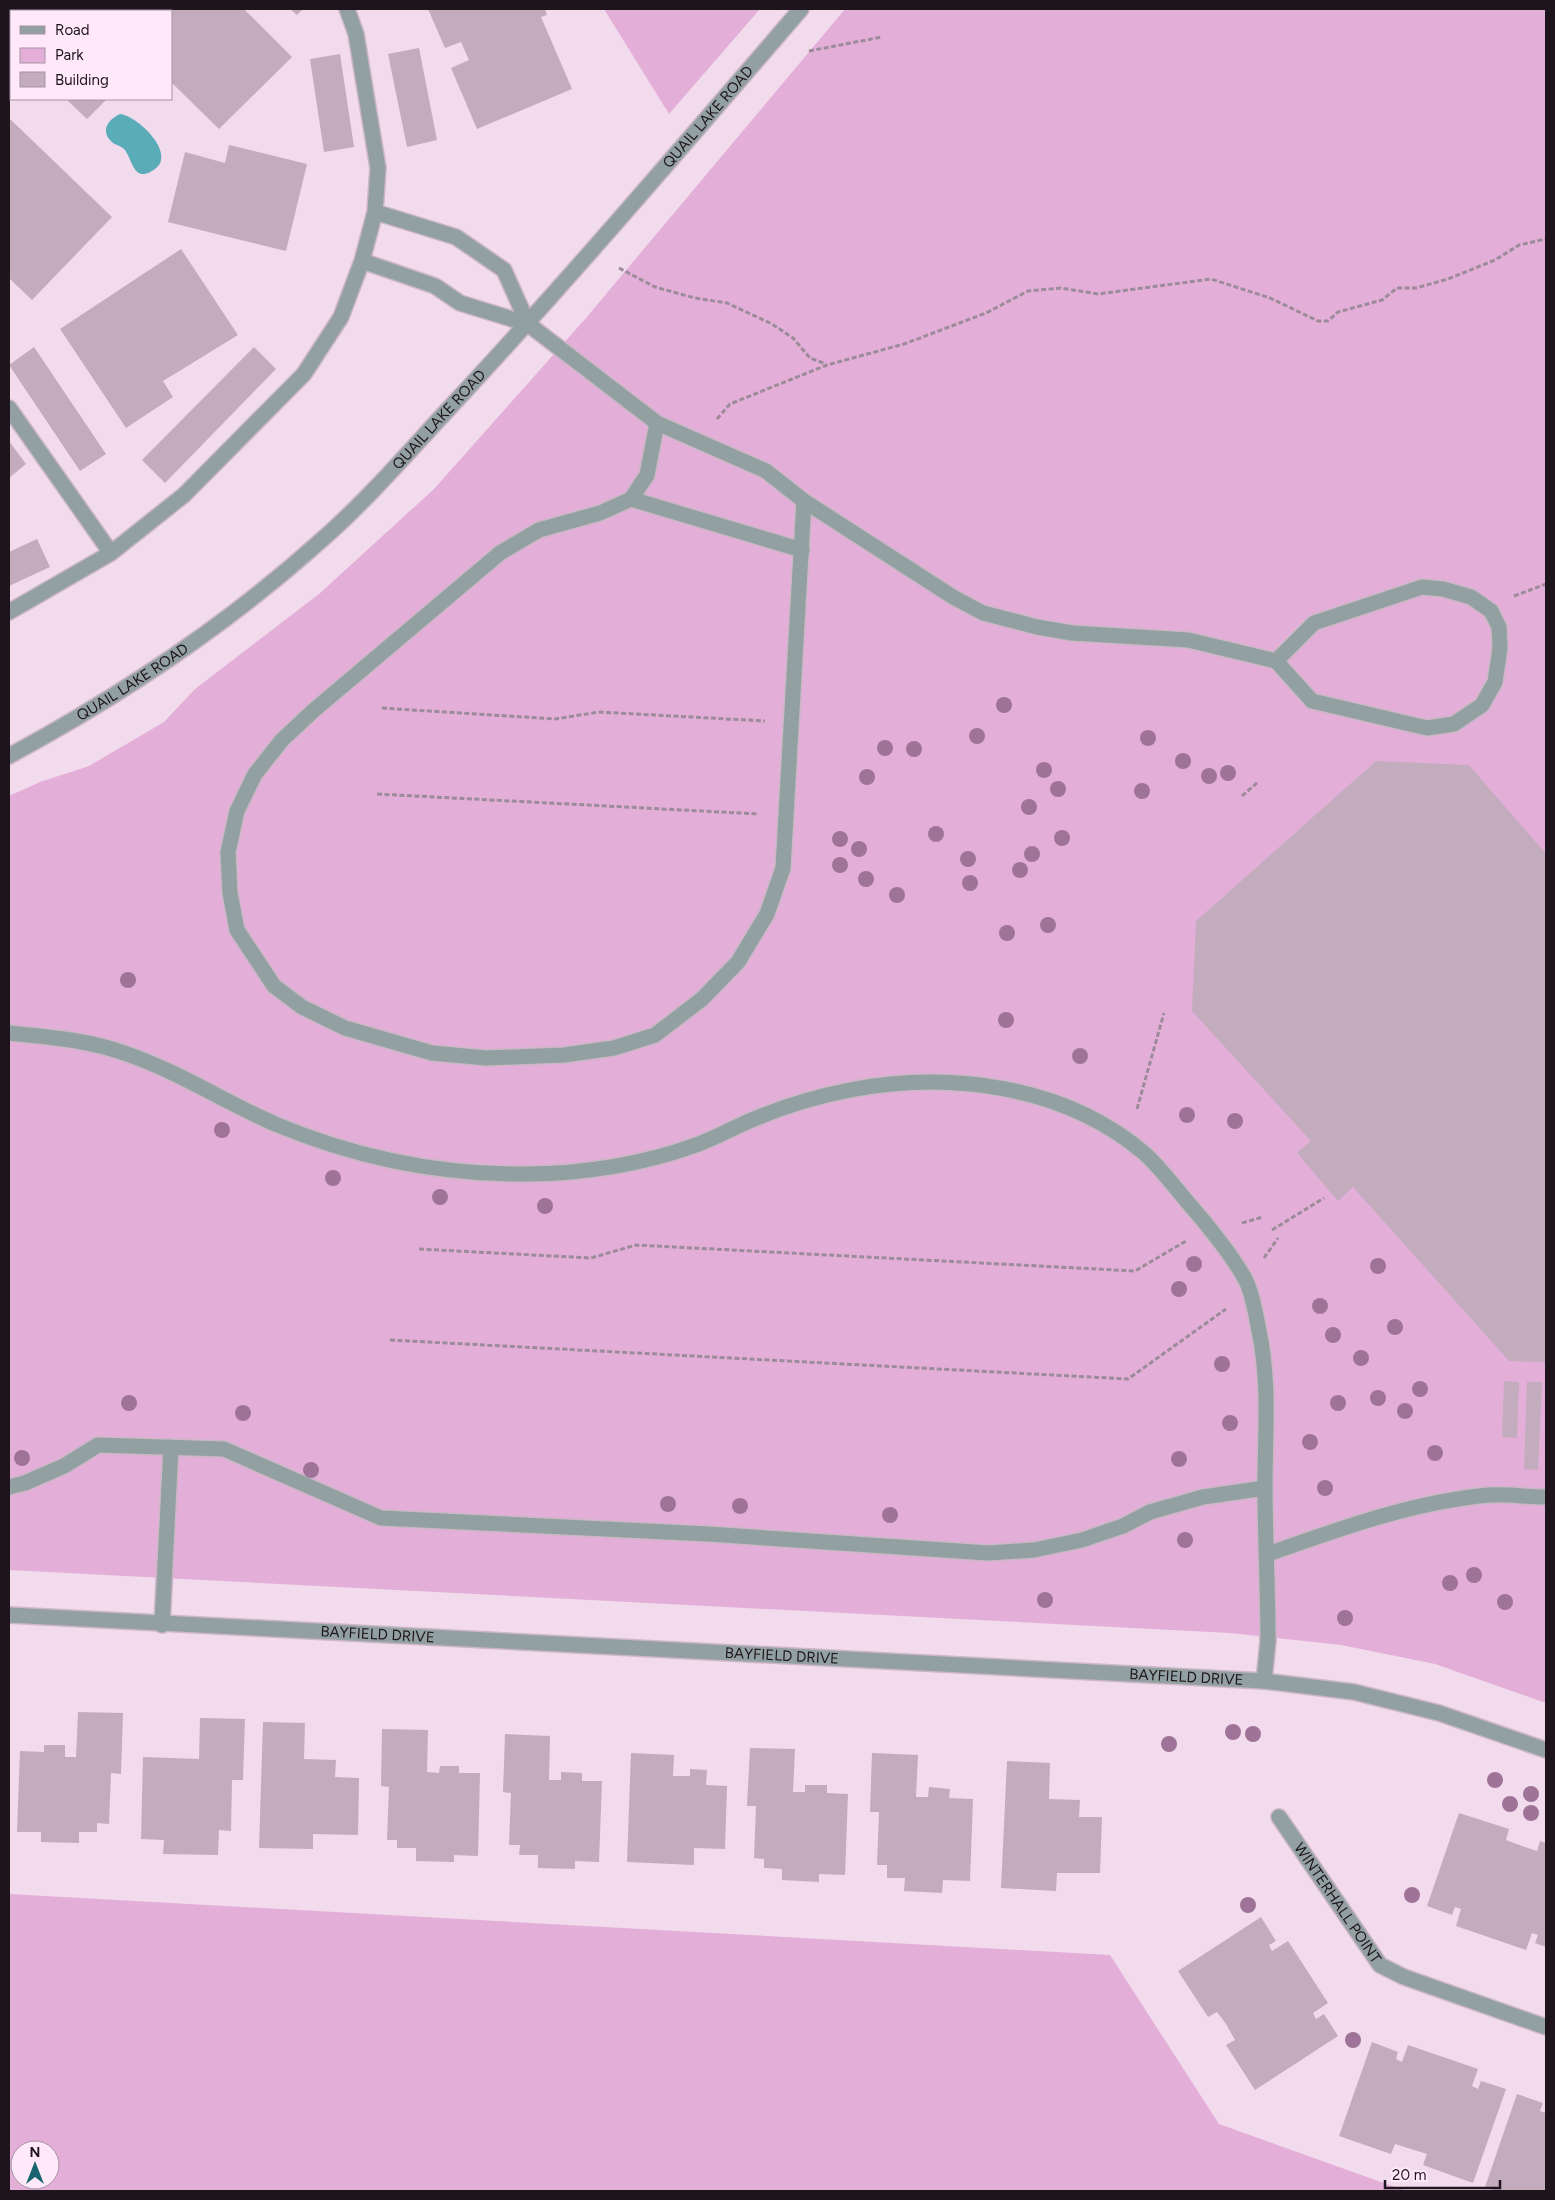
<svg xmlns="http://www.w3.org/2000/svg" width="1555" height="2200" font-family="Figtree,sans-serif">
  <rect width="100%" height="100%" fill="#f2dbed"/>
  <!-- green -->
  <path fill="#e3afd8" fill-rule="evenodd" d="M604 9H760L669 114Z
    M845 9H1546V1703L1435 1664 1341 1645 1230 1633 9 1570V796L40 782 89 766 164 722 195 689 319 594 434 489 586 318Z
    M9 1894 1110 1955 1219 2124 1406 2191H9ZM20 2150H50V2180H20Z"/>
  <!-- water -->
  <path fill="#5aacb8" d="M120 114C138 116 177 154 155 169 133 185 133 159 124 149 120 145 114 145 111 141 100 130 109 119 120 114Z"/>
  <!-- building -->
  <path fill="#c2acbd" d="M9 9H74V11H11V40H9Z
    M135 9H244L292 57 219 129 171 82V11H133Z
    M290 9H303L297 15Z
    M428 9H545L547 15 541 17 572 89 477 129 451 68 469 60 461 42 445 48Z
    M419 48 437 140 407 147 388 54Z
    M340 54 354 147 324 152 310 59Z
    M66 99H107L87 119Z
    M9 118 112 217 32 300 9 278Z
    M229 145 307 164 286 251 168 222 185 152 225 163Z
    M181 249 238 335 163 381 173 397 126 428 60 329Z
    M34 347 106 454 80 471 9 365Z
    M254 347 276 369 165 483 142 460Z
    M9 441 26 464 9 478Z
    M37 539 50 567 9 586V552Z
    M1376 761 1469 765 1546 854V1362L1509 1361 1353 1187 1338 1201 1297 1153 1311 1141 1192 1011 1196 921Z
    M1504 1381 1519 1382 1517 1438 1502 1437Z
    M1527 1382H1542L1538 1470 1524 1469Z
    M78 1712 123 1713 121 1774 111 1773 109 1824 97 1823V1832H79V1843L41 1842V1832H17L20 1751 44 1752V1745H65V1757H76Z
    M200 1718 245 1719 243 1780H232L231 1831 219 1830 218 1855 163 1854 164 1840 141 1839 143 1757 199 1759Z
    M263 1722 305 1723 304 1759 336 1760 335 1777 359 1778 358 1835 313 1834V1849L259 1848Z
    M382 1729 428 1730 427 1772 439 1773 440 1766H459V1773H480L478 1856 454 1855V1862L416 1861V1848H397V1840H387L389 1787 381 1786Z
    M505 1734 550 1736 549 1780H561V1772L582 1773V1781H602L599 1862 575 1861V1869L538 1868V1855H519L520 1845H509L511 1793 503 1792Z
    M750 1748 795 1749 793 1792H805V1785H827V1793L848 1794 845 1875 819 1874V1882L782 1880V1869L764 1868V1859L754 1858 756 1806H747Z
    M631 1753 674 1755 673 1776H690V1769L707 1770 706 1785 727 1786 725 1849 694 1848V1865L627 1862Z
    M872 1753 918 1755 916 1797H928L929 1787 950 1789 949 1798 973 1799 970 1881 943 1880 942 1893 904 1891 905 1878H887V1865H877L879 1812H870Z
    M1007 1761 1050 1763 1049 1799 1080 1800 1079 1817H1102L1100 1873H1057L1056 1891 1001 1888Z
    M1459 1813 1509 1829 1506 1840 1522 1846 1537 1851 1540 1841 1546 1843V1947L1535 1943 1538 1935 1532 1933 1526 1950 1456 1926 1461 1909 1455 1907 1452 1915 1427 1906Z
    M1261 1917 1276 1941 1269 1945 1272 1951 1288 1941 1328 2003 1313 2013 1316 2019 1324 2014 1338 2036 1255 2090 1226 2045 1235 2040 1226 2024 1217 2012 1208 2017 1178 1971Z
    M1372 2042 1398 2052 1396 2059 1402 2062 1408 2045 1478 2069 1472 2086 1478 2089 1481 2081 1506 2089 1473 2183 1423 2165 1427 2154 1395 2144 1391 2154 1339 2136Z
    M1517 2094 1543 2103 1540 2111 1546 2113V2191H1496L1485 2187Z"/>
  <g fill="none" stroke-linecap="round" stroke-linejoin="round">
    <defs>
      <g id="service">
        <path d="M528 324 657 423 766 471 804 501 953 597 983 613 1037 627 1072 633 1188 640 1276 661 1312 701 1427 728 1454 724 1482 705 1495 682 1500 648 1499 627 1491 611 1471 597 1443 589 1422 587 1314 623 1276 661"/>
        <path d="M657 423 647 475 631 499 600 513 539 530 500 553 313 711 282 740 255 774 237 811 228 852 230 893 237 930 274 986 302 1007 345 1028 432 1053 486 1058 564 1055 614 1048 655 1035 702 999 738 962 767 914 783 868 804 501"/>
        <path d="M631 499 802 550"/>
        <path d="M9 1033C49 1037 89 1040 127 1054 179 1072 225 1102 275 1124 354 1157 441 1175 527 1174 582 1174 644 1164 696 1145 718 1137 738 1125 759 1117 788 1105 819 1096 850 1090 950 1071 1064 1085 1144 1153 1161 1168 1175 1188 1190 1205 1206 1223 1235 1259 1246 1281 1253 1295 1256 1315 1259 1331 1270 1382 1265 1434 1265 1485 1265 1537 1268 1589 1268 1641L1264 1681"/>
        <path d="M9 1487 25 1483 64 1466 98 1445 224 1449 381 1518 708 1534 988 1553 1034 1550 1082 1540 1123 1526 1150 1512 1203 1497 1265 1488"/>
        <path d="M1268 1554C1339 1529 1412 1502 1489 1495 1508 1494 1528 1497 1546 1497"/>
        <path d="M162 1625 171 1447"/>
        <path id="s1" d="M1279 1817 1380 1965 1404 1977 1546 2027"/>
      </g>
      <path id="minor" d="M375 212 456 237 504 270 528 324
        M362 261 435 286 460 303 528 324
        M9 408 111 553
        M9 612 111 553 184 495 304 374 341 317 362 261 375 212 378 168 356 34 347 9"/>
      <g id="tertiary">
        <path id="s2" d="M9 756C118 697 224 627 317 544 367 501 410 450 455 402 574 274 687 141 801 9"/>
        <path id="s3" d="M9 1615 1264 1681 1354 1692 1439 1713 1546 1750"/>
      </g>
    </defs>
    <!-- service casing -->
    <use href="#service" stroke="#ccb7c7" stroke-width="18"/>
    <!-- minor casing -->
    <use href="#minor" stroke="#ccb7c7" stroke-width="18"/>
    <!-- tertiary casing -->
    <use href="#tertiary" stroke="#ccb7c7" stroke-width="18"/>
    <!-- path -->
    <path stroke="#9c8b98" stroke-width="3" stroke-dasharray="5 2.5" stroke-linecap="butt" d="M809 51 882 37
      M619 268 655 287 695 298 727 303 772 324 793 338 810 358 826 364
      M717 419 730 404 827 365 904 344 986 313 1028 291 1061 288 1098 294 1211 279 1270 298 1318 321H1328L1338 312 1382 300 1397 288H1416L1448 279 1495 260 1519 245 1546 239
      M1514 596 1546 584
      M382 708 555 719 599 712 765 721
      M377 794 759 814
      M1242 796 1259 781
      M1137 1109 1164 1013
      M1242 1223 1263 1217
      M1272 1230 1324 1198
      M419 1249 591 1258 636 1245 1135 1271 1186 1241
      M1264 1258 1278 1238
      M390 1340 1128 1379 1226 1309"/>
    <!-- service -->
    <use href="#service" stroke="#93a0a1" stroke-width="15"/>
    <!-- minor -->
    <use href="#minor" stroke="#93a0a1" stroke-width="15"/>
    <!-- tertiary -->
    <use href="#tertiary" stroke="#93a0a1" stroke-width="15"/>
  </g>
  <!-- trees -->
  <g fill="#9f7398">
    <circle cx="1004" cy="705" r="8"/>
    <circle cx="977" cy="736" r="8"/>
    <circle cx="1148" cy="738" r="8"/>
    <circle cx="885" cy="748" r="8"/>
    <circle cx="914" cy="749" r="8"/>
    <circle cx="1183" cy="761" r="8"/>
    <circle cx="1044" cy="770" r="8"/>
    <circle cx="1228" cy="773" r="8"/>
    <circle cx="1209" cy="776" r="8"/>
    <circle cx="867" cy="777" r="8"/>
    <circle cx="1058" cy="789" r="8"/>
    <circle cx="1142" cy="791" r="8"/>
    <circle cx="1029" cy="807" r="8"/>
    <circle cx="936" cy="834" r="8"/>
    <circle cx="1062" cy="838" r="8"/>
    <circle cx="840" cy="839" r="8"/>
    <circle cx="859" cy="849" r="8"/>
    <circle cx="1032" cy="854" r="8"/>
    <circle cx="968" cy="859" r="8"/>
    <circle cx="840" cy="865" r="8"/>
    <circle cx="1020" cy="870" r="8"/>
    <circle cx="866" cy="879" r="8"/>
    <circle cx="970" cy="883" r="8"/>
    <circle cx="897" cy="895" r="8"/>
    <circle cx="1048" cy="925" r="8"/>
    <circle cx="1007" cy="933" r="8"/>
    <circle cx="128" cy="980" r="8"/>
    <circle cx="1006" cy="1020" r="8"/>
    <circle cx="1080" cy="1056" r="8"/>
    <circle cx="1187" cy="1115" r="8"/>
    <circle cx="1235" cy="1121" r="8"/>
    <circle cx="222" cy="1130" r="8"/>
    <circle cx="333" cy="1178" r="8"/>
    <circle cx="440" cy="1197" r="8"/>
    <circle cx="545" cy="1206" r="8"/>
    <circle cx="1194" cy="1264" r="8"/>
    <circle cx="1378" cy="1266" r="8"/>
    <circle cx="1179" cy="1289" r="8"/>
    <circle cx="1320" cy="1306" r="8"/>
    <circle cx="1395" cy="1327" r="8"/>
    <circle cx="1333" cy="1335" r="8"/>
    <circle cx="1361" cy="1358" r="8"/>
    <circle cx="1222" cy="1364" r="8"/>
    <circle cx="1420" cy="1389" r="8"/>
    <circle cx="1378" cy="1398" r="8"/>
    <circle cx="129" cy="1403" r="8"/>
    <circle cx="1338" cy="1403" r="8"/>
    <circle cx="1405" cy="1411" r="8"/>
    <circle cx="243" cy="1413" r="8"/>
    <circle cx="1230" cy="1423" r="8"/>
    <circle cx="1310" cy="1442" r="8"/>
    <circle cx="1435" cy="1453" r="8"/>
    <circle cx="22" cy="1458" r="8"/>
    <circle cx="1179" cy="1459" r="8"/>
    <circle cx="311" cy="1470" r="8"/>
    <circle cx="1325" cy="1488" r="8"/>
    <circle cx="668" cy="1504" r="8"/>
    <circle cx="740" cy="1506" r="8"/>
    <circle cx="890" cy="1515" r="8"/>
    <circle cx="1185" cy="1540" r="8"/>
    <circle cx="1474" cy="1575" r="8"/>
    <circle cx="1450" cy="1583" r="8"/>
    <circle cx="1045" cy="1600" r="8"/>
    <circle cx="1505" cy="1602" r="8"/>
    <circle cx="1345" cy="1618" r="8"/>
    <circle cx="1233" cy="1732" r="8"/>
    <circle cx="1253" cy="1734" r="8"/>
    <circle cx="1169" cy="1744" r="8"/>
    <circle cx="1495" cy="1780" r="8"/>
    <circle cx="1531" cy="1794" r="8"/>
    <circle cx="1510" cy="1804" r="8"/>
    <circle cx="1531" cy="1813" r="8"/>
    <circle cx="1412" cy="1895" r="8"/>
    <circle cx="1248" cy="1905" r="8"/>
    <circle cx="1353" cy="2040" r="8"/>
  </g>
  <g text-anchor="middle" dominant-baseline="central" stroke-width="5" stroke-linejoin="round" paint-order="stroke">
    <!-- street labels -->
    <g font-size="15" fill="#1d151b" stroke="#ffe8fa">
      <text stroke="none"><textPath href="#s2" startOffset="954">QUAIL LAKE ROAD</textPath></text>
      <text stroke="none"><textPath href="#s2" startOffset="549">QUAIL LAKE ROAD</textPath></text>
      <text stroke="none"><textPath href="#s2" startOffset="144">QUAIL LAKE ROAD</textPath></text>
      <text stroke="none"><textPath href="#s3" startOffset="369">BAYFIELD DRIVE</textPath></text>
      <text stroke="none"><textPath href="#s3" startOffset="774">BAYFIELD DRIVE</textPath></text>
      <text stroke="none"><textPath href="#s3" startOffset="1179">BAYFIELD DRIVE</textPath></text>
      <text stroke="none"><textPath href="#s1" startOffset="104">WINTERHALL POINT</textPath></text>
    </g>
  </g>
  <!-- border -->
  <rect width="1555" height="2200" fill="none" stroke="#1d151b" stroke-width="20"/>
  <!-- legend -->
  <rect x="10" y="10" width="162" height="90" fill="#ffe8fa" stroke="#a594a1"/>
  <rect x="20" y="26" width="25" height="8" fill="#93a0a1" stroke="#a594a1"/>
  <text x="55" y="35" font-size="15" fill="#1d151b">Road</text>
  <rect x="20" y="48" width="25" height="15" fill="#e3afd8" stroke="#a594a1"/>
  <text x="55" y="60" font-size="15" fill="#1d151b">Park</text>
  <rect x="20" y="72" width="25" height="15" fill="#c2acbd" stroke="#a594a1"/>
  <text x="55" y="85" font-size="15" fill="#1d151b">Building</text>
  <!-- north arrow -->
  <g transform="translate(35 2165)"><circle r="24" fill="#ffe8fa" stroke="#a594a1"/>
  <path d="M0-4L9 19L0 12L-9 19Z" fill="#18646e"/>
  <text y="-8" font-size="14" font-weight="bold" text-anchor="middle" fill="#1d151b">N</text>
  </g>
  <!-- scale -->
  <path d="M1385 2180v8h115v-8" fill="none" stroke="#1d151b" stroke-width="2.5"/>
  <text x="1392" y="2180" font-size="15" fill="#1d151b" stroke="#ffe8fa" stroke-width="4" paint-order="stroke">20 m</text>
</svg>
